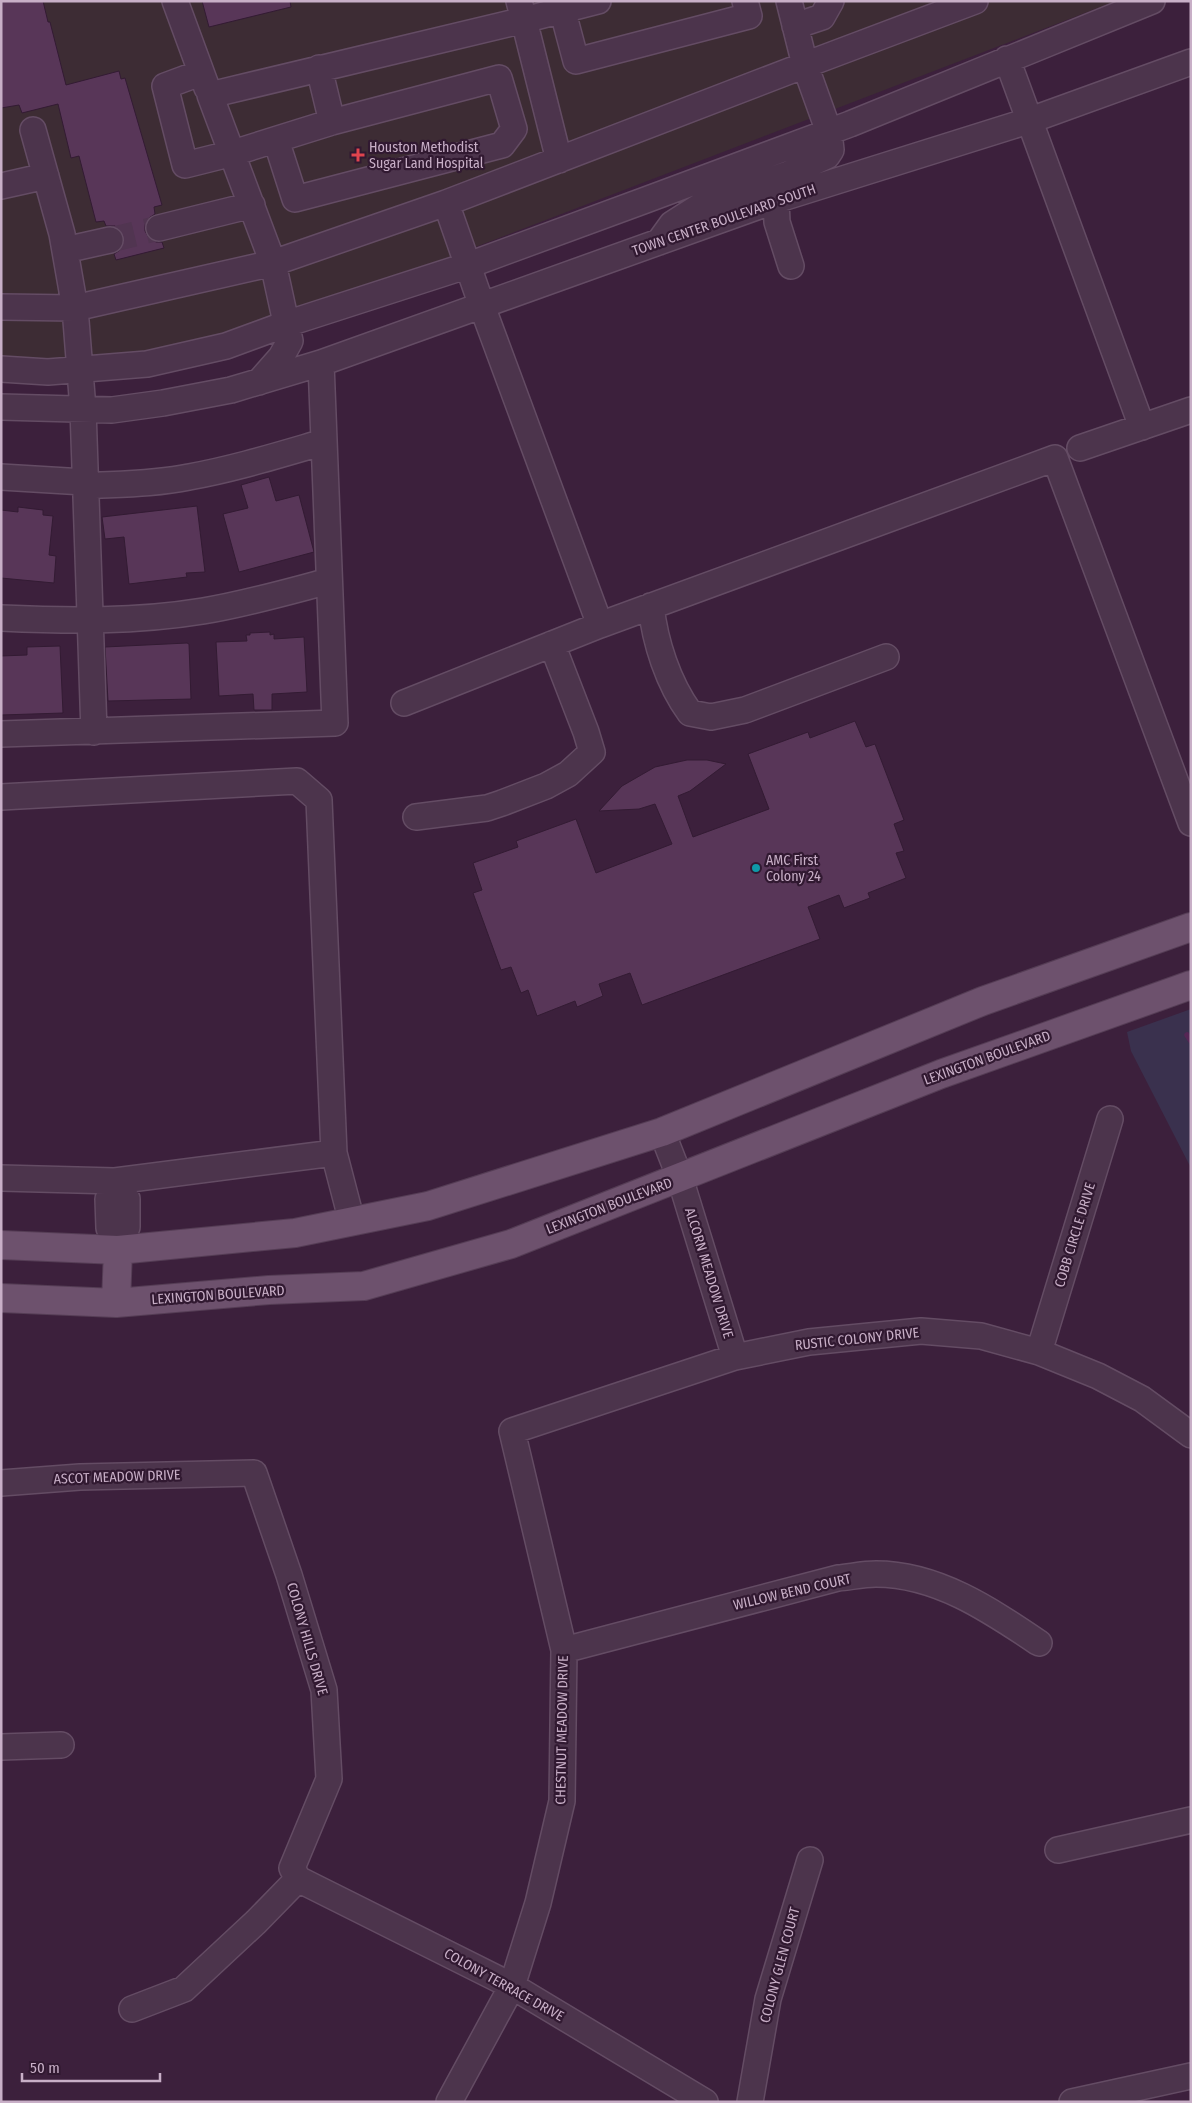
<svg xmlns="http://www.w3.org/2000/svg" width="1192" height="2103" font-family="'Fira Sans Condensed',sans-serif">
  <rect width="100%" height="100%" fill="#3c203c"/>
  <!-- medical -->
  <path fill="#3d2c34" d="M1 1H1116L314 309 201 347 71 360 1 356Z"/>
  <!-- green -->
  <path fill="#3a314e" d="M1191 1009V1168L1131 1051 1127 1032Z"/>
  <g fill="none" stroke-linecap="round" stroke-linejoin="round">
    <!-- stream -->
    <path stroke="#562655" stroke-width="5.5" d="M1187 1035 1191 1041"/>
  </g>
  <!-- building -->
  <path fill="#583658" stroke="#331b33" d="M1 1H43L48 22H50L66 85 119 71 121 79 125 78 162 205 154 207 155 214 149 218 145 224V231L149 238 156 242H162L164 248 116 260 114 254 120 250 124 245V236L120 230 115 226H106L104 221 96 222 79 156 71 158 58 104 22 113 19 105 1 108Z
    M202 1H290L291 7 209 27Z
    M269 477 276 501 299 495 314 552 239 572 223 514 248 508 241 485Z
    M197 506 205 572 186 573 187 577 129 584 124 537 105 539 102 517Z
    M18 507 43 510V515L53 516 49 555 56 556 54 583 1 578V510L18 512Z
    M270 632V635L274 634V639L304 637 307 692 272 694V710H254L253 694 219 696 216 642 247 641 246 635H250V633Z
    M187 643 189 644 191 699 108 701 105 647Z
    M60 646 63 713 1 715V656L27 655V647Z
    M855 721 866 747 875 744 904 820 894 824 904 851 896 853 906 878 868 893 870 898 844 908 839 895 808 907 820 939 642 1005 630 973 599 984 603 996 577 1007 575 1001 537 1016 528 990 521 993 511 967 501 970 473 893 482 890 473 863 518 847 516 841 576 819 596 873 672 844 655 804 639 809 599 811 622 786 655 767 687 760H707L726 764 690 791 678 796 693 837 769 809 748 754 808 732 810 738Z"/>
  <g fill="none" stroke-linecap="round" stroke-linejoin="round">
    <!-- minor-tunnel -->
    <path stroke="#513551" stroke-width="25" stroke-dasharray="25 12" stroke-linecap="butt" d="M110 240 159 228"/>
    <defs>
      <path id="minor" d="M175 1 207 88
        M519 1 524 20 598 1
        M560 1 576 61 749 16 745 1
        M789 1 805 65 975 1
        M795 26 822 17 831 1
        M1007 59 1142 427
        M200 73 165 86 185 165 233 153 332 122
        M276 140 295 199 502 145 514 129 499 78 332 122 319 68
        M1 186 46 176
        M776 200 777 222 791 266
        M159 228 252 205
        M659 242 672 224 705 203 788 174 827 156 831 150 829 132 805 65 446 203 482 306 600 625 1055 458 1191 823
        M65 250 110 240
        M1 307 75 308 62 234 33 130
        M1 369 48 372 147 364 226 346 286 324 469 265 643 201 850 124 1152 1
        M259 382 281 357 290 341 273 263 446 203
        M1 407 112 410 163 403 231 390 321 363 776 200 1028 121 1191 62
        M1080 448 1191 410
        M1 477 84 482
        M85 486C119 484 155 484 189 477 234 469 279 455 324 442
        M651 606C655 642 668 683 690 713L711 717 745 710 886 657
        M1 618C68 621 136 622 203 611 246 604 287 592 329 581
        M404 703 600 625
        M94 732 83 409 75 308 273 263 210 95 524 20 559 160
        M1 734 335 723 321 363
        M1 797 297 781 319 800 334 1153 352 1222
        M416 817 487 808 502 803 546 786 568 774 592 752 586 732 552 644
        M662 1132 680 1178 735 1357
        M1 1178 115 1181V1187
        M115 1181 334 1153
        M117 1237 127 1227V1199L115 1187 108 1199 109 1228 117 1237 118 1250
        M1039 1352 1110 1119
        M1 1483 80 1477 254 1473 289 1575 324 1690 329 1779 292 1868 298 1879
        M564 1650 838 1578C850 1577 863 1574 876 1574 937 1574 990 1610 1039 1643
        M1 1747 61 1745
        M1058 1850 1191 1820
        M298 1879 512 1986 705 2102
        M132 2009 184 1989 256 1922 298 1879
        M449 2102 512 1986 538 1903 562 1801 564 1650 512 1431 735 1357 809 1342 921 1331 981 1336 1039 1352 1098 1376 1142 1399 1191 1435
        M750 2102 768 1999 810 1860
        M1072 2102 1191 2076"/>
      <path id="major" d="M1 1245 118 1250 295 1233 428 1206 662 1132 983 1001 1191 927
        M1 1298 116 1303 269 1290 364 1286 511 1244 941 1074 1191 985
        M116 1303 118 1250"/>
    </defs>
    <!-- minor casing -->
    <use href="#minor" stroke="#644c64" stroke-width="28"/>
    <!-- major casing -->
    <use href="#major" stroke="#553d55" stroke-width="30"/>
    <!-- minor -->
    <use href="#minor" stroke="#4c344c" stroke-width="25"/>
    <!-- major -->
    <use href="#major" stroke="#6d516d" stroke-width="28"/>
  </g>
  <!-- markers -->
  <path fill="#e0444e" stroke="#311931" stroke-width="2" d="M355.5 147.5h5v5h5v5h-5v5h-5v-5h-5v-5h5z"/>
  <circle fill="#0f9aa8" stroke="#311931" stroke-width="2" cx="756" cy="868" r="5"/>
  <g text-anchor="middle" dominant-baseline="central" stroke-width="4.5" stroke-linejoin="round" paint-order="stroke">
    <!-- poi labels -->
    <g font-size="14" fill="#c8afc7" stroke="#311931" text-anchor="start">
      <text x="369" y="147">Houston Methodist<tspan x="369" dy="16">Sugar Land Hospital</tspan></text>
      <text x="766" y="860">AMC First<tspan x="766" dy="16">Colony 24</tspan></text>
    </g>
    <!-- street labels -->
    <g font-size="14" fill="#c8afc7" stroke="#311931">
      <text transform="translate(724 220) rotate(-19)">TOWN CENTER BOULEVARD SOUTH</text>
      <text transform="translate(987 1058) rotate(-20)">LEXINGTON BOULEVARD</text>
      <text transform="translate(609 1206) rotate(-21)">LEXINGTON BOULEVARD</text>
      <text transform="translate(1075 1235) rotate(-73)">COBB CIRCLE DRIVE</text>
      <text transform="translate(709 1273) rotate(73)">ALCORN MEADOW DRIVE</text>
      <text transform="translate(218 1295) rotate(-4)">LEXINGTON BOULEVARD</text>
      <text transform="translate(857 1339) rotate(-6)">RUSTIC COLONY DRIVE</text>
      <text transform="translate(117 1477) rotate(-2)">ASCOT MEADOW DRIVE</text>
      <text transform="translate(792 1592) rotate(-13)">WILLOW BEND COURT</text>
      <text transform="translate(307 1639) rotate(74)">COLONY HILLS DRIVE</text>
      <text transform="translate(562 1730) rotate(-89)">CHESTNUT MEADOW DRIVE</text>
      <text transform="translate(780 1965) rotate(-75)">COLONY GLEN COURT</text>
      <text transform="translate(504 1985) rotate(29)">COLONY TERRACE DRIVE</text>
    </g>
  </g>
  <!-- border -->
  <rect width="1192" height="2103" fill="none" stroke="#c8afc7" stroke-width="5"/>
  <!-- scale -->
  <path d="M22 2073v8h138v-8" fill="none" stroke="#c8afc7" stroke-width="2.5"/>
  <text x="30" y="2073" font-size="15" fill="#c8afc7" stroke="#311931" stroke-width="4" paint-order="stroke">50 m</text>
</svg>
